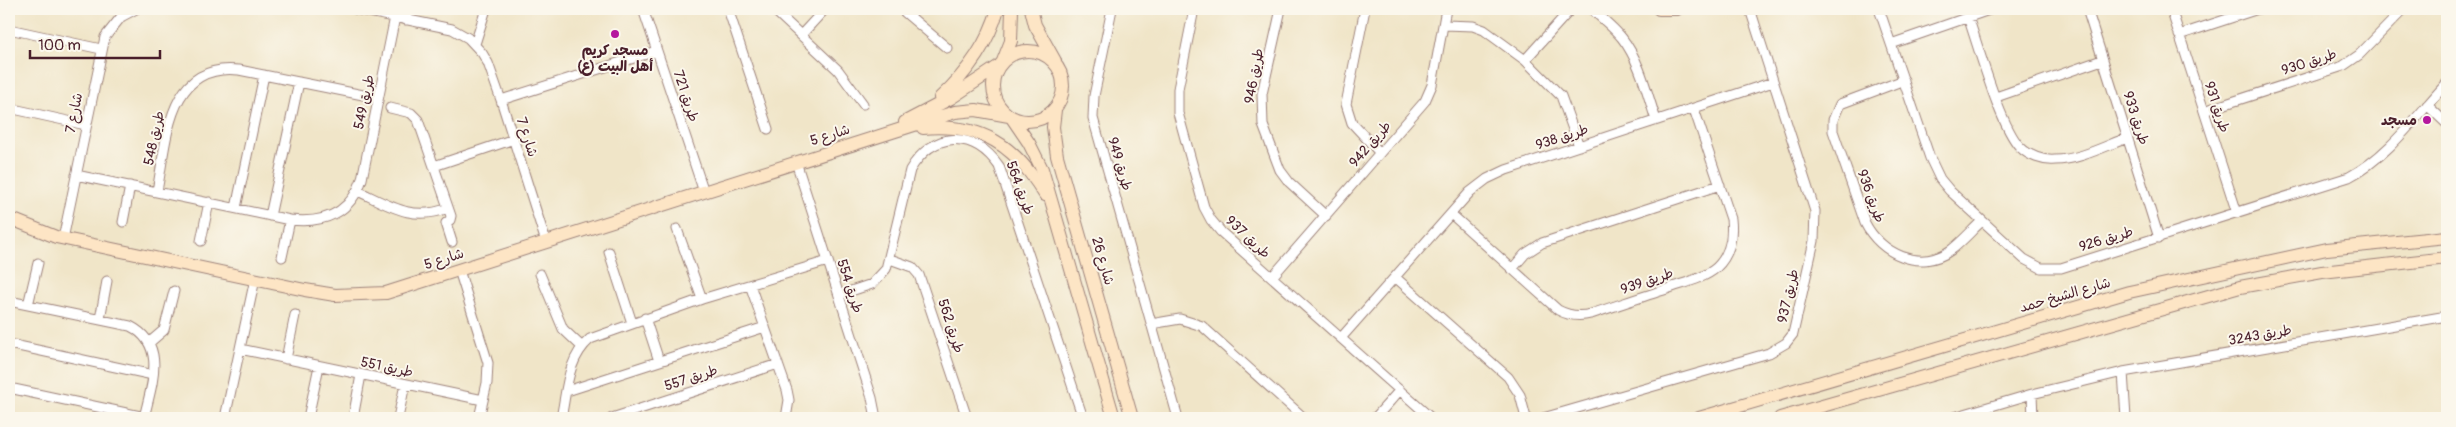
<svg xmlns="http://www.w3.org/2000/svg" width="2456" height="427" font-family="Pangolin,'Playpen Sans Arabic',sans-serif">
  <rect width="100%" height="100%" fill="#fbf7ec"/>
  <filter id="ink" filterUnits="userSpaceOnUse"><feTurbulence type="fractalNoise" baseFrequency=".02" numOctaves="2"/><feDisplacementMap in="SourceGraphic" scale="10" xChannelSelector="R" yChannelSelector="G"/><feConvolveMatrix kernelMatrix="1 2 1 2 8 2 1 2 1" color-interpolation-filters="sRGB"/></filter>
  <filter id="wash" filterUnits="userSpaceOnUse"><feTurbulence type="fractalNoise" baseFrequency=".0096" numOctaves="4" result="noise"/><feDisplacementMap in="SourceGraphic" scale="20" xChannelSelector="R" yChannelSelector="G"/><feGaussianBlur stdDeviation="1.12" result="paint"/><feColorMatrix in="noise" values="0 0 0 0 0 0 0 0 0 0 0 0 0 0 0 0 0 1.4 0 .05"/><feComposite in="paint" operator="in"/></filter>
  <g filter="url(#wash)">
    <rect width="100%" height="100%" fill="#f0e5c8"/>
  </g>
  <g filter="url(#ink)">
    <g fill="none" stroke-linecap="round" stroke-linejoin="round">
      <defs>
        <path id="street" d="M355 9 452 29 468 38 482 53 488 63 501 100 546 242
          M643 9 704 192
          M728 9 768 129
          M773 9 838 70 863 104
          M901 9 947 48
          M1112 9 1094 96 1093 118 1178 418
          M1194 9 1178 89V113L1204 207 1211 220 1221 232 1431 418
          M1281 9 1262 94 1263 125 1280 170 1289 182 1326 216
          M1365 9 1346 104 1352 123 1380 153
          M1591 9C1602 18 1613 27 1622 38 1640 61 1647 93 1656 120
          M1879 9 1930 158 1940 179 1950 191 2024 259 2041 268H2061L2349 177C2389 156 2417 115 2447 83
          M2087 9 2159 238
          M2171 9 2237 213
          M1968 17C1979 48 2000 126 2020 147 2029 156 2043 161 2055 160 2079 160 2105 146 2127 138
          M406 20 408 9
          M1445 25 1473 26 1484 30 1525 60 1561 96 1579 146
          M9 29 101 49
          M802 34 825 9
          M2179 35 2258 9
          M475 44 486 9
          M1891 44 1992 9
          M1525 60 1571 9
          M1904 80 1840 104 1833 120V131L1865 223C1880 253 1920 273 1951 250 1962 242 1972 230 1982 221
          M1996 97 2102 60
          M501 100 656 51
          M2427 105 2447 124
          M9 108 86 125
          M390 108 411 113 418 120 451 216 450 220 446 223 452 242
          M2204 111 2343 66 2359 55 2404 9
          M796 162 872 398 876 418
          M434 166 514 139
          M76 175 290 220C324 224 351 213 362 179L395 17
          M157 191C167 141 167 62 239 70L378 98
          M358 191C390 206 413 222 448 208
          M236 208 264 75
          M1451 214 1558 310C1569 316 1579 317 1591 314 1616 306 1641 297 1667 289 1683 283 1703 279 1716 268 1730 255 1733 237 1731 219L1694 109
          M270 216 299 82
          M123 222 130 186
          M677 229 702 299
          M63 239 105 37 121 17 136 9
          M201 241 209 202
          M609 252 632 323
          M282 257 290 220
          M890 259 912 267 919 275 967 418
          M1512 269 1525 254 1542 243 1720 185
          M459 270 488 363 487 383 479 418
          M540 274 563 329 581 346
          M1272 277 1425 101 1432 85 1446 9
          M1395 277 1508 377 1520 395 1526 418
          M750 285 787 390 789 400 786 418
          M839 295 872 284 886 269 910 170C933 131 973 129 999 166L1083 418
          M9 301 130 326C168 345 151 386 144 418
          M28 305 38 263
          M645 318 659 361
          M100 319 107 281
          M1151 324 1180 319 1202 326 1304 418
          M1341 338 1470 192 1487 179 1506 170 1773 82
          M150 342 164 330 174 291
          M9 344 153 375
          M240 349 483 400
          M286 359 295 315
          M2123 372 2126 418
          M9 388 145 417
          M567 391 765 327
          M2032 394 2033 418
          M225 418 255 279
          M308 418 319 366
          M353 418 361 375
          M398 418 405 384
          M561 418C567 390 567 359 590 339L702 299 828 261
          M612 418 778 364
          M1375 418 1400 390
          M1543 418 1769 353 1786 343 1793 334 1814 241 1815 211 1750 9
          M1951 418 2032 394 2123 372 2447 316"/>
        <path id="secondary" d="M1031 9 1035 25 1055 61
          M1659 9H1677
          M993 86a35 35 0 1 1 70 0a35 35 0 1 1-70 0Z
          M1003 61 1011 41 1012 9
          M940 98C967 73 988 44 998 9
          M1055 110 1053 127 1057 156 1132 418
          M1012 118 1029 143 1042 169 1114 418
          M905 122 951 98 999 66
          M923 128C982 123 1015 145 1045 195
          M9 218 56 237 305 290 335 295 386 293 955 112 976 110 1009 116
          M1699 418 2129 292 2327 249 2447 237
          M1780 418 2240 287 2322 272 2447 258"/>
      </defs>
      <!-- street casing -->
      <use href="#street" stroke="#9d827a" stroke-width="11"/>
      <!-- secondary casing -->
      <use href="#secondary" stroke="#9d827a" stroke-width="14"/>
      <!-- street -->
      <use href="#street" stroke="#fff" stroke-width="9"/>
      <!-- secondary -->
      <use href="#secondary" stroke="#fde5c5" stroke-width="12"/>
    </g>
  </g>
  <!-- markers -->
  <g fill="#b5179e" stroke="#fbf7ec" stroke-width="2">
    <circle cx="615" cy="34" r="5"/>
    <circle cx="2427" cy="120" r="5"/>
  </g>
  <g text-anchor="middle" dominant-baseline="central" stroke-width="4" stroke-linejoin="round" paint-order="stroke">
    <!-- poi labels -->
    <g font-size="14" font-weight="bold" fill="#4a1f2b" stroke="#fbf7ec">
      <text x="615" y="50">مسجد كريم<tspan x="615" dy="16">أهل البيت (ع)</tspan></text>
      <text x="2417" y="120" text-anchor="end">مسجد</text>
    </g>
    <!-- street labels -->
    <g font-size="14" fill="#4a1f2b" stroke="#fbf7ec">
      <text transform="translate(2309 62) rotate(-18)">طريق 930</text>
      <text transform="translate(1254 76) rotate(-80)">طريق 946</text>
      <text transform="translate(686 96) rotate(72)">طريق 721</text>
      <text transform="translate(364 102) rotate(-78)">طريق 549</text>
      <text transform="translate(2217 107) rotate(72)">طريق 931</text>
      <text transform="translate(74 113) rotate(-79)">شارع 7</text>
      <text transform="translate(2136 118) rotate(72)">طريق 933</text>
      <text transform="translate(830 135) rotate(-18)">شارع 5</text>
      <text transform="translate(527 137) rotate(72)">شارع 7</text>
      <text transform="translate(1562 137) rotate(-18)">طريق 938</text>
      <text transform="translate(154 138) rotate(-78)">طريق 548</text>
      <text transform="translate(1370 144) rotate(-49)">طريق 942</text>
      <text transform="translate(1120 164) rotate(74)">طريق 949</text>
      <text transform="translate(1020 188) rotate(70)">طريق 564</text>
      <text transform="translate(1871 196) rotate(70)">طريق 936</text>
      <text transform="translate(1248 237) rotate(43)">طريق 937</text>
      <text transform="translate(2106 239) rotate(-17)">طريق 926</text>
      <text transform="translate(444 259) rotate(-18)">شارع 5</text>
      <text transform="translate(1103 261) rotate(74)">شارع 26</text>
      <text transform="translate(1647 281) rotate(-19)">طريق 939</text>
      <text transform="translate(850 286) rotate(72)">طريق 554</text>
      <text transform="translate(2065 295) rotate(-16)">شارع الشيخ حمد</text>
      <text transform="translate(1788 296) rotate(-77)">طريق 937</text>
      <text transform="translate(951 326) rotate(72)">طريق 562</text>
      <text transform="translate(2260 335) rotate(-10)">طريق 3243</text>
      <text transform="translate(387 367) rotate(12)">طريق 551</text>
      <text transform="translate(691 378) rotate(-18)">طريق 557</text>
    </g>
  </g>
  <!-- margin -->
  <rect width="2456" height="427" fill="none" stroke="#fbf7ec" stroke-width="30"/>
  <!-- scale -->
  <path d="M30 50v8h130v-8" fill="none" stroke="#4a1f2b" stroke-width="2.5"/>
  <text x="38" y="50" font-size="15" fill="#4a1f2b" stroke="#fbf7ec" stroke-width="4" paint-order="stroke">100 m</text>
</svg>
